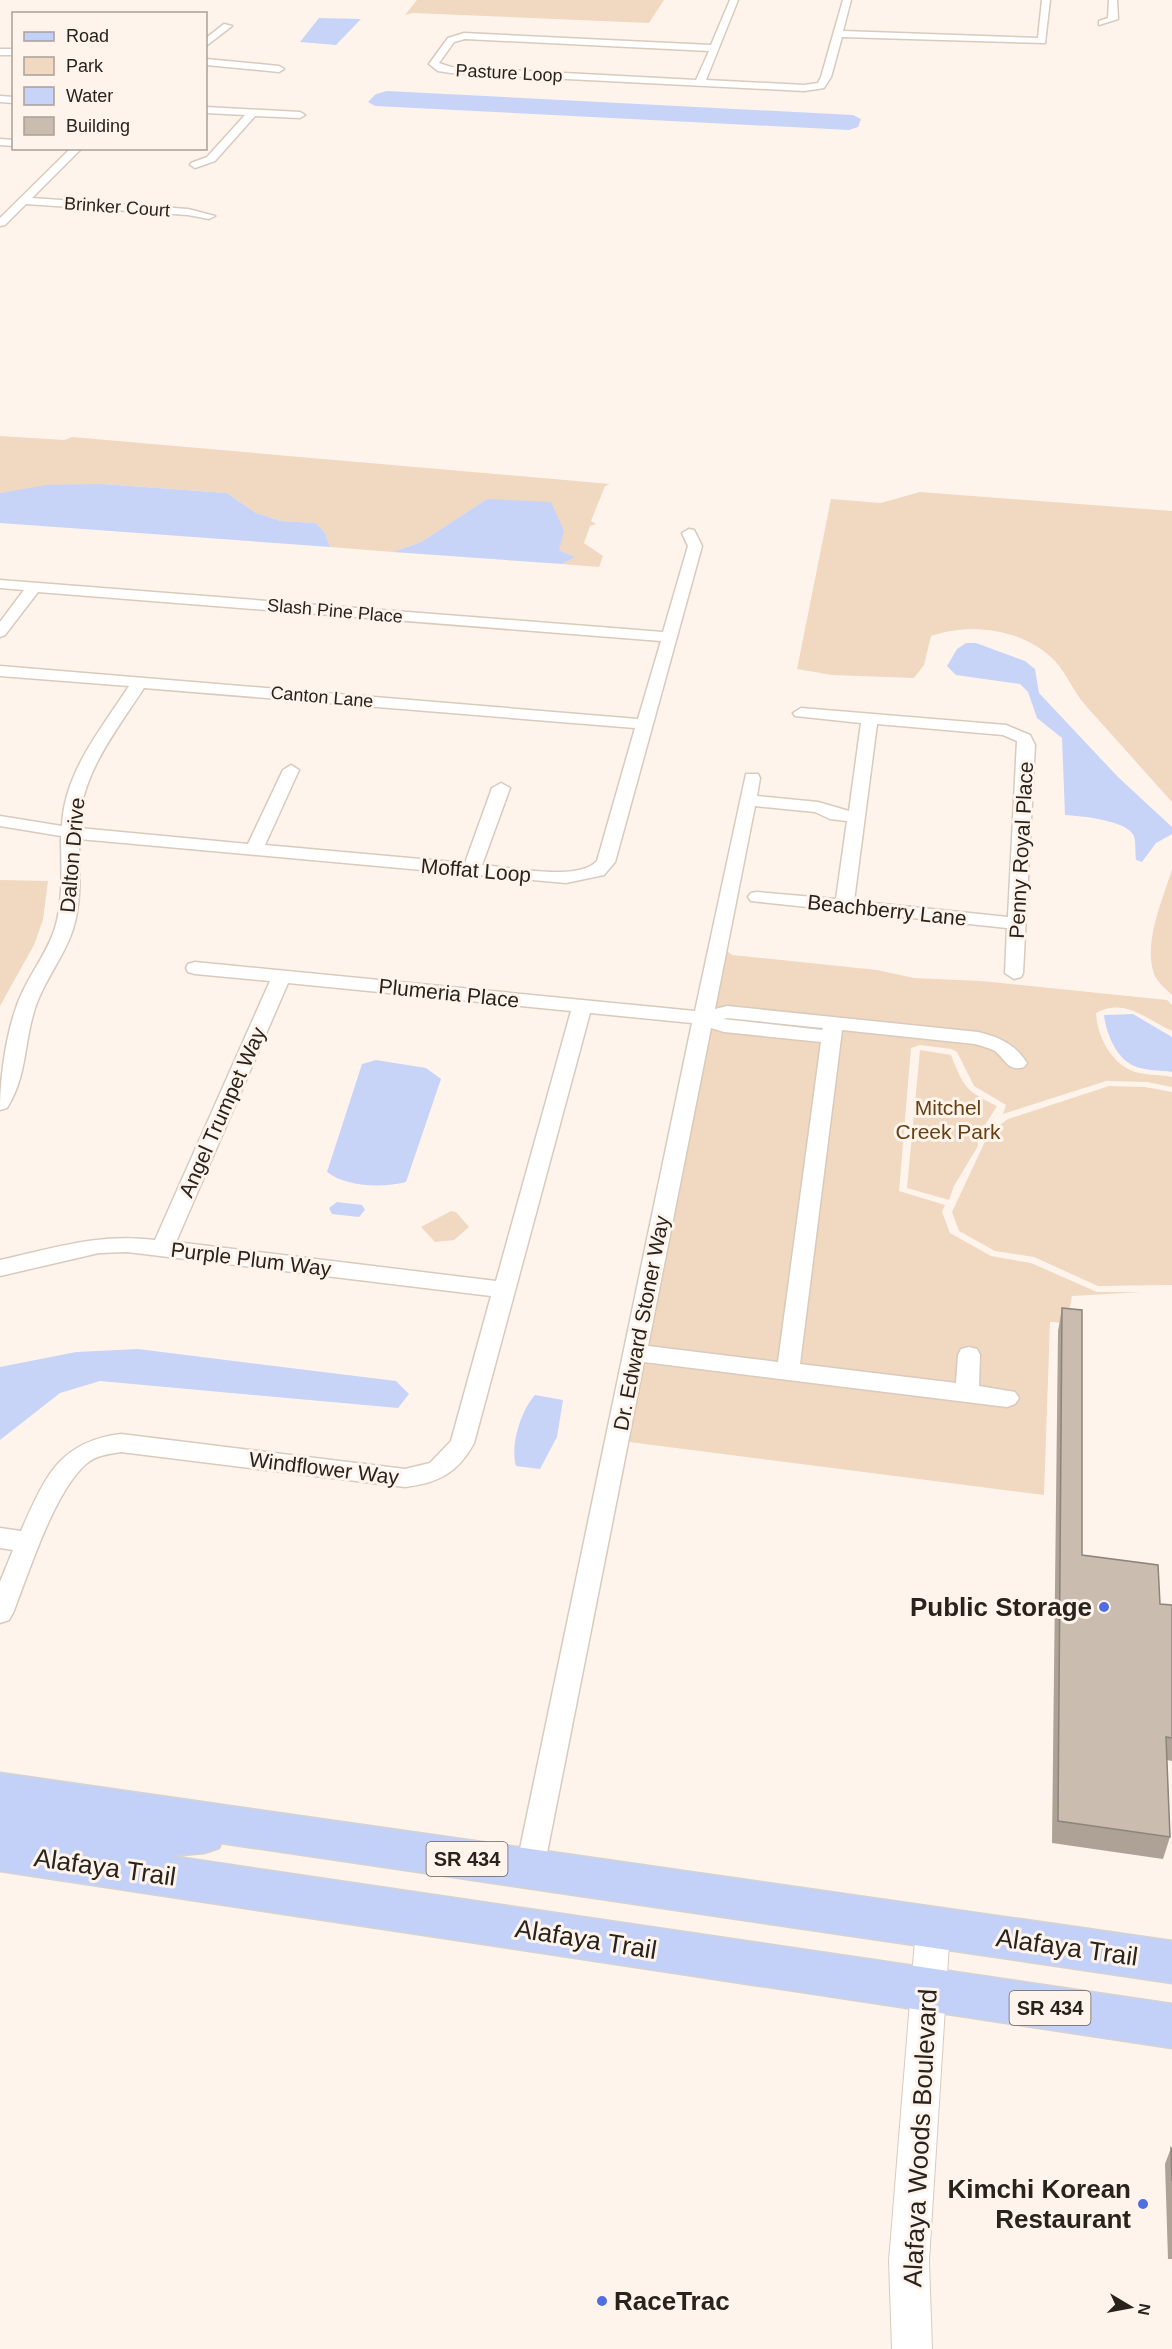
<svg xmlns="http://www.w3.org/2000/svg" width="1172" height="2349" font-family="Arial,sans-serif">
  <rect width="100%" height="100%" fill="#fef4ec"/>
  <!-- green -->
  <path fill="#f1d8c1" d="M417 0H664L649 23 413 13 405 15Z
    M0 436 64 440 72 437 610 484 605 486 591 521 596 524 590 526 584 543 603 556 599 567 562 564 574 557 559 550 487 499 421 542 393 552 330 547 325 533 316 523 281 521 256 513 227 493 103 484 0 493Z
    M920 492 1172 511V802C1143 770 1115 738 1086 706 1074 693 1067 674 1055 661 1025 629 970 622 931 636L924 665 914 678 832 675 797 669 831 499 881 503Z
    M1172 869V995C1166 989 1157 982 1154 974 1143 942 1163 900 1172 869Z
    M0 880 48 881 43 920 34 945 0 1006Z
    M729 940 727 951 732 955 877 970 914 978 981 981 1167 1000 1172 1005V1031C1147 1020 1125 997 1096 1013 1097 1034 1109 1060 1130 1070 1143 1076 1159 1074 1172 1077V1087L1147 1082 1106 1081 1003 1114 1006 1105 974 1086 957 1052 951 1049 920 1045 911 1048 899 1191 945 1205 942 1212 950 1233 991 1256 1031 1263 1097 1292H1142L1072 1296 1067 1323 1050 1322 1044 1495 629 1442 711 1028 723 1032 776 1037 780 1011 728 1006 715 1008Z
    M920 1050 951 1055C964 1087 964 1090 997 1106L977 1138 978 1146 954 1186 949 1200 907 1188Z
    M1109 1086 1145 1087 1172 1092V1285L1098 1286 1034 1257 995 1251 959 1231 952 1212 989 1133 1008 1119Z
    M451 1211 456 1212 469 1227 454 1240 435 1242 421 1227Z"/>
  <!-- water -->
  <path fill="#c7d4f8" d="M319 18 361 19 336 45 300 42Z
    M387 91 853 115 861 119 858 127 849 130 375 106 368 102 376 94Z
    M103 484 227 493 256 513 281 521 316 523 325 533 330 547 0 523V493L47 485Z
    M487 499 551 502 564 531 559 550 575 557 562 564 393 552 421 542Z
    M966 643H976L1025 661 1035 669 1039 693 1118 777 1172 827V834L1156 843 1142 862 1136 860C1135 853 1136 842 1134 836 1127 820 1080 816 1065 815L1062 738 1037 718 1028 692 1020 684 956 675 947 666 957 649Z
    M1133 1014 1172 1037V1072C1161 1070 1145 1071 1134 1066 1116 1058 1106 1033 1104 1015Z
    M376 1060 426 1068 441 1079 406 1182C383 1188 346 1187 327 1172L362 1064Z
    M337 1202 362 1205 365 1210 359 1217 332 1214 329 1208Z
    M138 1349 396 1381 409 1394 398 1408 100 1381 60 1393 0 1440V1367L76 1352Z
    M535 1395 563 1400 557 1437 540 1469 516 1466C510 1446 521 1410 535 1395Z"/>
  <g fill="none" stroke-linecap="round" stroke-linejoin="round">
    <defs>
      <path id="minor" d="M730 0H738L706 80 804 85 818 83 821 77 843 0H851L843 31 1038 38 1042 0H1050L1045 43 842 37 831 77 824 88 804 91 451 73 438 71 429 64 448 38 464 33 711 45ZM465 39 709 51 696 80 451 67 439 63 454 42Z
        M1109 0H1117L1118 19 1099 25V21L1108 18Z
        M224 24 232 26 206 46V38Z
        M0 49H14V55H0Z
        M206 59 279 66 284 69 279 72 206 65Z
        M0 96 14 97V103L0 102Z
        M206 107 300 112 305 115 300 118 255 116 215 161 195 168 190 165 191 163 207 157 245 115 206 113Z
        M0 139 14 140V146L0 145Z
        M71 148H82L32 198 188 209 215 216 209 219 188 215 26 204 5 225 0 226V218Z
        M689 529 694 530 702 546 615 862 604 875 566 883 79 839C79 872 83 908 69 940 58 965 40 988 33 1015 24 1047 26 1078 7 1108L0 1110C0 1075 7 1025 22 993 32 971 48 951 55 928 64 898 61 867 61 836L0 826V816L62 826C64 773 101 729 129 686L0 676V666L638 719 661 641 38 592 5 635 0 637V622L24 590 0 588V580L663 632 688 546 682 533ZM144 688 635 728 597 861C578 882 509 867 482 865L510 788 501 783 492 788 465 863 265 845 299 770 291 765 283 770 248 844 79 828C80 775 116 731 144 688Z
        M801 708 1006 725 1030 735 1035 745 1023 973 1021 977 1014 979 1005 973 1007 928 751 901 748 897 751 893 757 892 836 899 847 821 830 819 815 812 755 806 715 1009 727 1006 978 1032C999 1037 1015 1044 1027 1063L1024 1067C1008 1072 1006 1060 995 1051 990 1048 981 1046 975 1044L842 1030 800 1364 956 1383 958 1355 961 1349 969 1347 977 1349 980 1355 979 1386 1015 1392 1019 1398 1015 1404 1007 1407 644 1362 544 1868 540 1877 530 1881 520 1877 516 1868 692 1023 590 1013 474 1443C458 1473 438 1483 405 1487L121 1452C109 1454 96 1455 86 1464 54 1492 29 1572 13 1613L9 1620 0 1623V1582L13 1550 0 1548V1528L21 1531C45 1478 58 1442 121 1434L405 1469 430 1463 451 1441 491 1296 127 1252 99 1253 0 1276V1260C55 1248 97 1233 155 1240L270 981 195 974 188 972 186 968 188 964 195 962 695 1011 746 774H758L760 778 757 796 818 802 849 811 861 723 795 716 793 713ZM877 724 1003 735 1017 741 1008 917 854 901ZM288 983 571 1011 496 1281 176 1242ZM727 1018 823 1028 822 1030 723 1019ZM711 1028 724 1032 821 1042 778 1362 648 1346Z"/>
      <path id="tertiary" d="M933 1912 945 1917 950 1928 929 2261 932 2349H892L889 2261 916 1928 921 1917Z"/>
      <path id="primary" d="M0 1773 1172 1941V1983L221 1843 219 1848 204 1853 170 1856 1172 2004V2048L0 1871Z"/>
    </defs>
    <!-- minor casing -->
    <use href="#minor" stroke="#d9cabc" stroke-width="3"/>
    <!-- tertiary casing -->
    <use href="#tertiary" stroke="#d9cabc" stroke-width="2"/>
    <!-- primary casing -->
    <use href="#primary" stroke="#d4d3d2" stroke-width="3"/>
    <!-- minor -->
    <use href="#minor" fill="#fff" fill-rule="evenodd"/>
    <!-- tertiary -->
    <use href="#tertiary" fill="#fff" fill-rule="evenodd"/>
    <!-- primary -->
    <use href="#primary" fill="#c3d1f8" fill-rule="evenodd"/>
  </g>
  <!-- wall -->
  <path fill="#aea296" d="M1062 1308 1082 1555 1160 1604 1172 1605V1761L1167 1760 1170 1837 1163 1859 1052 1843 1058 1331Z
    M1171 2148 1172 2149V2259H1168L1165 2164Z"/>
  <!-- building -->
  <path fill="#cabcae" stroke="#8d847a" stroke-width="1.5" d="M1062 1308 1082 1310V1555L1158 1565 1160 1604 1172 1605V1738L1166 1737 1170 1837 1058 1821Z
    M1171 2148 1172 2149V2181Z"/>
  <!-- markers -->
  <g fill="#4f6ee2" stroke="#fef4ec" stroke-width="2">
    <circle cx="1104" cy="1607" r="6"/>
    <circle cx="1143" cy="2204" r="6"/>
    <circle cx="602" cy="2301" r="6"/>
  </g>
  <g text-anchor="middle" dominant-baseline="central" stroke-width="6" stroke-linejoin="round" paint-order="stroke">
    <!-- far-street labels -->
    <g font-size="18" fill="#29231e" stroke="#fef4ec">
      <text transform="translate(509 73) rotate(3)">Pasture Loop</text>
      <text transform="translate(117 207) rotate(4)">Brinker Court</text>
      <text transform="translate(335 611) rotate(5)">Slash Pine Place</text>
      <text transform="translate(322 697) rotate(5)">Canton Lane</text>
    </g>
    <!-- shield labels -->
    <g fill="#fef4ec" stroke="#69625c" stroke-width="1.5">
      <rect x="426.5" y="1842" width="81" height="34" rx="4.5"/>
      <rect x="1009.5" y="1991" width="81" height="34" rx="4.5"/>
    </g>
    <g font-size="20" font-weight="bold" fill="#29231e">
      <text x="467" y="1859">SR 434</text>
      <text x="1050" y="2008">SR 434</text>
    </g>
    <!-- street labels -->
    <g font-size="21" fill="#29231e" stroke="#fef4ec">
      <text transform="translate(1021 850) rotate(-87)">Penny Royal Place</text>
      <text transform="translate(72 855) rotate(-85)">Dalton Drive</text>
      <text transform="translate(476 870) rotate(5)">Moffat Loop</text>
      <text transform="translate(887 910) rotate(6)">Beachberry Lane</text>
      <text transform="translate(449 993) rotate(6)">Plumeria Place</text>
      <text transform="translate(222 1112) rotate(-66)">Angel Trumpet Way</text>
      <text transform="translate(251 1259) rotate(7)">Purple Plum Way</text>
      <text transform="translate(641 1323) rotate(-79)">Dr. Edward Stoner Way</text>
      <text transform="translate(324 1468) rotate(7)">Windflower Way</text>
    </g>
    <!-- park labels -->
    <g font-size="21" fill="#673f11" stroke="#fef4ec">
      <text x="948" y="1107">Mitchel<tspan x="948" dy="24">Creek Park</tspan></text>
    </g>
    <!-- near-poi labels -->
    <g font-size="26" font-weight="bold" fill="#29231e" stroke="#fef4ec" text-anchor="end">
      <text x="1092" y="1607">Public Storage</text>
      <text x="1131" y="2189">Kimchi Korean<tspan x="1131" dy="30">Restaurant</tspan></text>
      <text x="614" y="2301" text-anchor="start">RaceTrac</text>
    </g>
    <!-- near-street labels -->
    <g font-size="26" fill="#29231e" stroke="#fef4ec">
      <text transform="translate(105 1867) rotate(8)">Alafaya Trail</text>
      <text transform="translate(586 1939) rotate(9)">Alafaya Trail</text>
      <text transform="translate(1067 1947) rotate(8)">Alafaya Trail</text>
      <text transform="translate(920 2138) rotate(-87)">Alafaya Woods Boulevard</text>
    </g>
  </g>
  <!-- legend -->
  <rect x="12" y="12" width="195" height="138" fill="#fef4ec" stroke="#a9a09a" stroke-width="1.5"/>
  <rect x="24" y="32" width="30" height="9" fill="#c3d1f8" stroke="#a9a09a" stroke-width="1.5"/>
  <text x="66" y="42" font-size="18" fill="#29231e">Road</text>
  <rect x="24" y="57" width="30" height="18" fill="#f1d8c1" stroke="#a9a09a" stroke-width="1.5"/>
  <text x="66" y="72" font-size="18" fill="#29231e">Park</text>
  <rect x="24" y="87" width="30" height="18" fill="#c7d4f8" stroke="#a9a09a" stroke-width="1.5"/>
  <text x="66" y="102" font-size="18" fill="#29231e">Water</text>
  <rect x="24" y="117" width="30" height="18" fill="#cabcae" stroke="#a9a09a" stroke-width="1.5"/>
  <text x="66" y="132" font-size="18" fill="#29231e">Building</text>
  <!-- north arrow -->
  <g transform="translate(1130 2307) rotate(100)" stroke="#fef4ec" stroke-width="4.5" paint-order="stroke">
  <path d="M0-4.5L10 22L0 15L-10 22Z" fill="#29231e"/>
  <text y="-9" font-size="16" font-weight="bold" text-anchor="middle" fill="#29231e">N</text>
  </g>
</svg>
